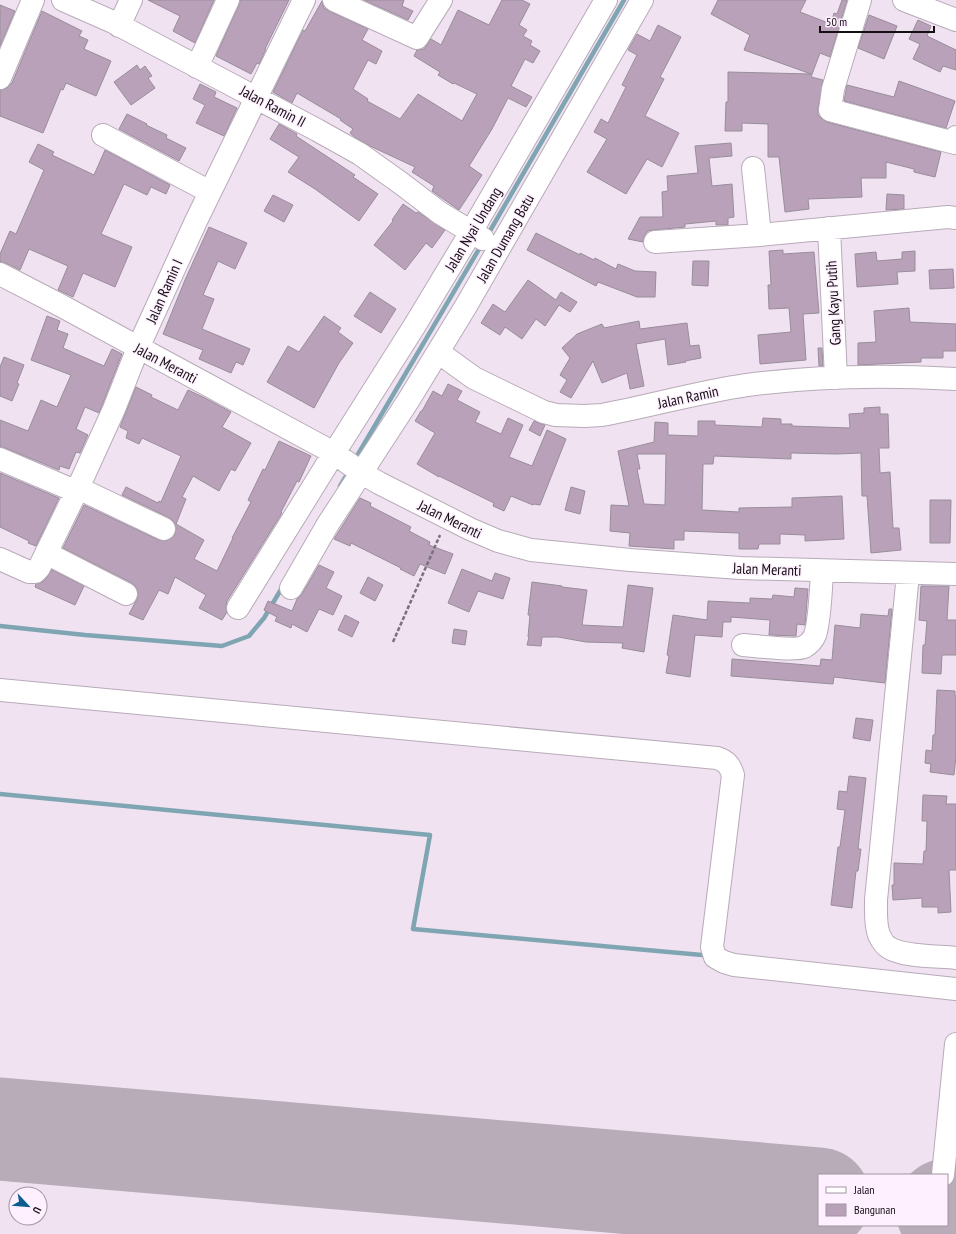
<svg xmlns="http://www.w3.org/2000/svg" width="956" height="1234" font-family="'PT Sans Narrow',sans-serif">
  <rect width="100%" height="100%" fill="#f0e2f1"/>
  <g fill="none" stroke-linecap="round" stroke-linejoin="round">
    <!-- stream -->
    <path stroke="#80a5b2" stroke-width="4.5" d="M487 236 624 0
      M354 461 482 244
      M340 486 349 471
      M0 626 85 635 222 646 249 636 264 618 283 586
      M0 794 430 835 413 929 702 955"/>
    <!-- runway -->
    <path stroke="#b8acb9" stroke-width="103" d="M0 1129 819 1199
      M947 1210H956"/>
  </g>
  <!-- building -->
  <path fill="#b9a1ba" stroke="#998d9a" fill-rule="evenodd" d="M148 0H214L195 43 173 31 180 16Z
    M241 0H289L265 49H266L259 64 257 63 251 74 216 56Z
    M364 0H404L402 6 413 11 408 20Z
    M502 0H522L530 4 519 25 527 30 523 36 532 41 530 45 540 51 533 63 525 59 511 86 532 97 526 107 508 98 492 129 469 166 482 175 459 210 432 191 434 186 412 172 415 167 370 146 356 138 350 133 353 129 340 120 341 119 297 93 292 103 273 92 303 30 305 31 322 1 324 8 329 11 368 29 362 40 382 51 376 64 368 60 353 89 368 99 367 101 400 119 418 94 462 121 477 94 454 83 453 84 438 75 440 72 414 56 417 50 424 49 431 39 441 45 458 10 489 25Z
    M718 0H806L800 12 831 24 834 13 837 14 842 0H847L830 57 820 53 811 77 823 80 818 108V115L822 119 827 122 941 152 935 177 914 172V169L886 162V178H861L862 197 808 199 809 209 785 212 779 157H768V124L742 123V131H725L726 102H728V72L811 74 744 50 750 35 711 14Z
    M0 5 15 11 0 46Z
    M42 11 82 31 79 36 88 40 84 49 111 61 96 96 66 83 63 90 61 89 43 133 0 116V90L7 88 12 83Z
    M869 15 897 26 884 59 858 48Z
    M918 20 931 26 927 36 956 50V70L943 66 940 72 913 59 920 44 909 39Z
    M658 25 681 37 660 77 664 79 645 116 679 133 662 167 647 159 626 194 587 172 607 139 594 132 601 119 608 123 626 87 622 85 637 55 628 50 637 34 650 41Z
    M137 65 140 70 145 66 152 76 148 78 155 88 131 105 114 82Z
    M899 81 955 101 946 128 844 101 847 85 894 97Z
    M200 84 216 92 214 97 237 108 224 136 196 123 205 105 193 99Z
    M127 114 147 124 146 125 167 135 166 138 186 148 179 161 119 129Z
    M279 124 297 134 296 136 355 175 353 177 378 194 359 221 315 189 288 172 299 157 270 139Z
    M731 143 732 156 709 158 712 186 732 184 734 217 728 218V225H716V221L685 224V227L654 230 648 231 644 236 643 242 628 239 640 217H663L662 192 668 191 667 176 698 173 695 146Z
    M38 144 54 152 52 155 94 175 105 150 170 185 166 194 151 187 147 195 124 184 101 234 132 247 115 287 83 273 73 297 58 290 68 266 29 249 20 270 6 263 0 262V254L10 231 16 234 44 170 29 162Z
    M887 194 904 195V209L886 210Z
    M273 195 293 205 284 222 264 211Z
    M403 204 416 213 418 212 445 230 432 248 426 243 405 270 374 245 393 221 392 220Z
    M209 227 247 243 235 269 218 261 203 295 214 299 202 329 250 349 243 365 236 362 231 373 199 359 203 350 163 334 185 280Z
    M536 233 580 255V253L594 260 595 258 616 269 618 264 635 271 656 272 655 297H637L598 282 596 286 527 250Z
    M783 250V254L814 252 819 313 803 314 806 360 760 364 758 335 791 332 789 308 769 309 768 285H771L769 251Z
    M915 251V271L897 272 898 284 857 287 855 254 876 252 877 261 902 259V252Z
    M693 261H709L708 286 692 285Z
    M953 269 954 288 930 289 929 270Z
    M528 280 556 300 561 292 577 302 570 312 559 305 545 326 536 319 522 339 505 327 500 335 481 323 493 304 505 312Z
    M370 292 396 309 381 333 354 316Z
    M909 308 910 322 956 324V351H943V358H921V362L858 365V343L876 342 874 311Z
    M47 316 60 321 57 330 68 334 63 348 104 366 112 349 122 354 99 413 85 407 76 429 88 435 80 453 76 452 69 469 60 466 59 470 5 448 0 447V420L28 431 41 400 57 407 71 375 31 360Z
    M324 316 341 328 338 332 353 343 339 363 314 408 267 382 288 346 299 352Z
    M639 321 640 329 687 323 690 346 699 345 701 358 685 361 686 362 668 365 665 339 636 344 644 386 630 389 627 373 602 383 593 361 571 398 560 392 567 380 560 375 570 358 562 348 577 334 602 324 604 328Z
    M818 348H822L823 366H819Z
    M4 357 24 365 17 383 19 384 12 401 0 396V367Z
    M448 384 462 391 457 400 480 412 475 422 501 434 508 418 523 425 509 457 532 466 547 430 566 439 540 505 534 504 533 505 511 496 504 511 493 506 494 503 439 476V477L417 464 435 433 415 421 421 411H422L433 391 442 396Z
    M136 387 152 395 151 397 178 410 188 390 205 398 231 412 222 427 251 443 235 471 231 469 219 491 193 476 182 497 186 499 176 524 204 540 194 559 217 571 233 538H232L251 502 248 500 263 469 265 470 279 441 311 456 299 482 297 481 281 512 282 513 227 601 226 607 227 612 222 620 199 608 206 595 175 577 168 594 159 590 143 620 129 614 137 599 138 593 136 587 132 583 63 548 84 505 159 540 165 541 171 539 175 534 176 528 174 522 170 518 122 495 126 487 158 503 159 501 161 502 181 456 142 438 139 444 126 438 128 431 120 427Z
    M880 407V414H888L889 448H879L880 473 890 472 893 528H899L901 550 871 553 867 496H862L861 453 837 454 791 453V459L714 456 713 464H703L702 510 739 512V508L792 507V498L842 496 844 539 805 541V535L780 534V544H759L758 549H739V533L684 531V540H674V549L629 546 630 533 610 531 611 505 629 506 618 451 654 442 655 422 668 423V435L698 436V421H715V425L762 427 763 418 781 419V424H792V426L850 428 849 414 864 413V408ZM637 454H666L665 505 644 504 637 469H640Z
    M534 421 545 425 540 436 529 430Z
    M0 473 59 498 36 546 28 543 29 541 0 527Z
    M571 487 585 491 580 514 565 510Z
    M360 498 371 503 370 506 411 527 409 531 430 542 429 545 453 554 445 574 420 564 414 576 400 569 401 568 351 543 350 546 334 539Z
    M930 500H951L950 543H930Z
    M319 565 334 572 326 588 342 596 333 615 319 609 307 632 292 624 291 628 275 621 277 617 264 610 268 601 292 611 297 599 302 594Z
    M462 569 492 581 495 573 510 578 503 599 478 591 469 612 448 603Z
    M52 570 84 586 75 605 35 587 36 584 44 581Z
    M368 577 383 585 375 601 360 593Z
    M532 582 562 586V587L587 590 582 625 623 627 628 585 653 588 644 652 622 648 623 643 586 642 558 637H542L541 646 527 645 529 637H528L530 615H528Z
    M921 586H949L947 620H956V655H942L941 674 922 673 923 645H925L927 621 919 620Z
    M795 588 808 589 805 625 797 624 796 636 769 635 770 620 731 617V622H723L722 637 695 635 690 677 666 673 669 656 667 655 673 615 707 620 708 601 750 603V598L772 599 773 595 794 597Z
    M889 609H892L885 683 834 677 833 684 731 676 732 659 820 666 821 659 832 660 835 625 860 628 861 614 888 616Z
    M345 615 359 622 352 637 338 630Z
    M454 629 467 631 465 645 452 643Z
    M937 690 955 691V696H956V756L954 775 930 772 931 764 925 763 926 750 932 751 933 735H935Z
    M856 718 873 720 870 741 853 738Z
    M849 776 866 778 858 849H861L858 871H856L852 908 831 905 838 847H840L845 810 837 809 839 791 847 792Z
    M923 795 947 796 946 804H956V870H949L951 912 938 913V907H922V898L893 900 892 885H894V863L923 864 924 851H926L927 821H922Z"/>
  <g fill="none" stroke-linecap="round" stroke-linejoin="round">
    <defs>
      <path id="minor" d="M63 0 113 22 317 130 360 154 402 184 440 213 483 239
        M334 0 417 38 441 0
        M860 0 833 89 830 110 955 143 956 137
        M904 0 956 20
        M119 26 131 0
        M197 67 228 0
        M0 78 33 0
        M103 135 210 192
        M753 168 760 235
        M829 228 836 378
        M655 242 760 235 948 217 956 218
        M0 274 58 304 334 453 362 473 379 483 470 529 498 541 531 550 630 560 740 568 956 574
        M438 352 474 378 544 412 556 415 584 416 602 415C651 406 698 392 747 385 814 376 889 375 956 379
        M0 459 68 488H78L164 529
        M46 553 126 594
        M0 559 29 572H35L39 568 78 488 114 409 138 348 196 221 304 0
        M908 574 876 900C876 912 875 924 879 935 881 939 884 945 888 947 901 957 939 956 956 958
        M291 588 328 524 408 401 466 306 642 0
        M238 608 334 453 415 325 471 232 606 0
        M743 645C755 646 795 651 804 647 809 644 813 640 815 635 820 620 821 588 822 571
        M0 690 717 758C726 761 730 765 733 775L712 947 715 957 724 962 734 965 956 989
        M943 1175 956 1044"/>
    </defs>
    <!-- minor casing -->
    <use href="#minor" stroke="#b8abb9" stroke-width="24"/>
    <!-- path -->
    <path stroke="#7a717a" stroke-width="2.5" stroke-dasharray="4 2" stroke-linecap="butt" d="M393 642 440 535"/>
    <!-- minor -->
    <use href="#minor" stroke="#fff" stroke-width="22"/>
  </g>
  <g text-anchor="middle" dominant-baseline="central" stroke-width="3" stroke-linejoin="round" paint-order="stroke">
    <!-- street labels -->
    <g font-size="15" fill="#130f13" stroke="#fef0fe">
      <text transform="translate(273 106) rotate(28)">Jalan Ramin II</text>
      <text transform="translate(473 229) rotate(-59)">Jalan Nyai Undang</text>
      <text transform="translate(505 238) rotate(-60)">Jalan Dumang Batu</text>
      <text transform="translate(164 291) rotate(-66)">Jalan Ramin I</text>
      <text transform="translate(833 303) rotate(-93)">Gang Kayu Putih</text>
      <text transform="translate(166 363) rotate(28)">Jalan Meranti</text>
      <text transform="translate(688 397) rotate(-12)">Jalan Ramin</text>
      <text transform="translate(450 519) rotate(26)">Jalan Meranti</text>
      <text transform="translate(767 569) rotate(2)">Jalan Meranti</text>
    </g>
  </g>
  <!-- legend -->
  <rect x="818" y="1174" width="130" height="52" fill="#fef0fe" stroke="#a096a0"/>
  <rect x="826" y="1187" width="20" height="6" fill="#ffffff" stroke="#a096a0"/>
  <text x="854" y="1194" font-size="12" fill="#130f13">Jalan</text>
  <rect x="826" y="1204" width="20" height="12" fill="#b9a1ba" stroke="#a096a0"/>
  <text x="854" y="1214" font-size="12" fill="#130f13">Bangunan</text>
  <!-- north arrow -->
  <g transform="translate(28 1206) rotate(116)"><circle r="19" fill="#fef0fe" stroke="#a096a0"/>
  <path d="M0-3L7 15L0 10L-7 15Z" fill="#0b5d8f"/>
  <text y="-6" font-size="11" font-weight="bold" text-anchor="middle" fill="#130f13">U</text>
  </g>
  <!-- scale -->
  <path d="M820 26v6h114v-6" fill="none" stroke="#130f13" stroke-width="2"/>
  <text x="826" y="26" font-size="12" fill="#130f13" stroke="#fef0fe" stroke-width="3" paint-order="stroke">50 m</text>
</svg>
